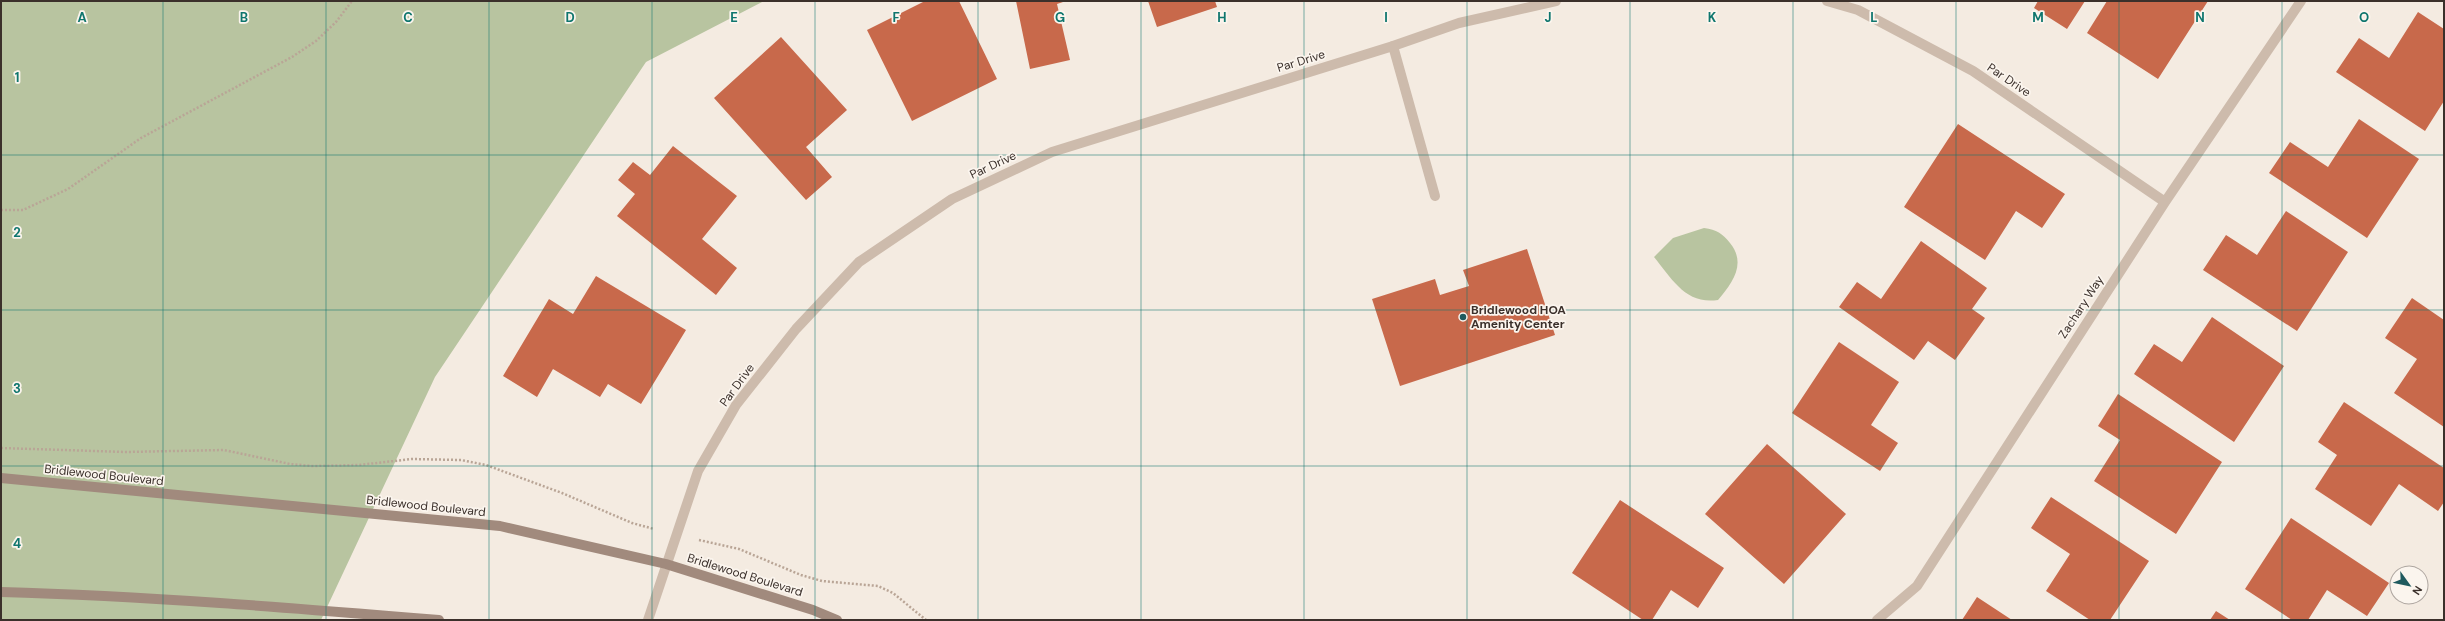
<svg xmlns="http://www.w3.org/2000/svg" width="2445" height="621" font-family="'DM Sans',sans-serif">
  <rect width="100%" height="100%" fill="#f4ebe1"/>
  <!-- green -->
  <path fill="#b8c4a0" d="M1 1H764L646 62 435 377 321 620H1Z
    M1704 228C1717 230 1722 233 1730 243 1747 264 1732 283 1718 300 1686 305 1672 279 1654 257L1673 238Z"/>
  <!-- building -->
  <path fill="#c8694b" d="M925 1H959L997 79 912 121 867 30Z
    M1016 1H1066L1057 4 1070 60 1030 69Z
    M1148 1H1215L1217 7 1157 27Z
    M2038 1H2085L2067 29 2034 8Z
    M2107 1H2208L2158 79 2087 33Z
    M2418 12 2444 29V101L2425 131 2336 72 2359 38 2389 58Z
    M781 37 847 110 806 147 832 177 806 200 714 98Z
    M2359 119 2419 159 2367 238 2269 173 2290 142 2328 167Z
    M1958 124 2065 194 2042 228 2016 211 1985 260 1904 207Z
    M673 146 737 196 702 239 737 268 716 295 617 216 635 194 618 180 633 162 650 175Z
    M2286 211 2348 252 2297 331 2203 270 2226 235 2257 255Z
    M1921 241 1987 288 1972 309 1985 318 1955 360 1928 341 1914 360 1839 307 1857 282 1881 299Z
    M1527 249 1555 335 1400 386 1372 299 1435 279 1440 295 1469 286 1463 270Z
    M596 276 686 330 641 404 608 384 600 397 553 369 537 397 503 376 549 299 573 314Z
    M2412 298 2444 320V427L2394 393 2417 359 2385 338Z
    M2212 317 2284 366 2234 442 2134 374 2154 344 2182 362Z
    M1839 342 1899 382 1871 425 1898 443 1880 471 1792 413Z
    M2118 394 2222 462 2176 534 2094 481 2120 440 2098 426Z
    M2344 402 2444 468V502L2438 511 2399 484 2371 526 2315 489 2337 455 2318 442Z
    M1767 444 1846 514 1784 584 1705 514Z
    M2051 497 2149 561 2110 620H2090L2046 591 2070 554 2031 528Z
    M1620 500 1724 568 1698 608 1671 590 1652 620H1643L1572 573Z
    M2291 518 2389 583 2367 616 2327 590 2308 620H2292L2245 589Z
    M1977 597 2012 620H1962Z
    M2216 611 2230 620H2210Z"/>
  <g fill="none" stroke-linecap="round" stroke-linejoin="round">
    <!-- path -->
    <path stroke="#b9a596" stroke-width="2.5" stroke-dasharray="2 2" stroke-linecap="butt" d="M1 210H23L68 189 141 138 292 57 316 41 336 22 352 1
      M1 448 126 452 224 450 290 464 312 466 359 465 412 459 461 460 486 465 562 493 632 523 654 529
      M699 540 739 549 801 575 822 581 878 586 893 593 926 620"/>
    <!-- lane -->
    <path stroke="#cdbbac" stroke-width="10" d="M1393 46 1435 196"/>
    <!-- street -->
    <path stroke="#cdbbac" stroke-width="10" d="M1827 1 1858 10 1973 71 2165 202
      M648 620 698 471 736 405 796 329 859 262 952 199 1052 152 1393 46 1459 23 1556 1
      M1877 620 1917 586 2165 202 2301 1"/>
    <!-- secondary -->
    <path stroke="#a18a7d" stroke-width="10" d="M1 478 500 526 666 564 813 610 837 620
      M1 592C147 596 293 608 439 620"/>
  </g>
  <!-- grid -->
  <path fill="none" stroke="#0f766e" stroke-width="1" stroke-opacity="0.55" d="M163 1V620M326 1V620M489 1V620M652 1V620M815 1V620M978 1V620M1141 1V620M1304 1V620M1467 1V620M1630 1V620M1793 1V620M1956 1V620M2119 1V620M2282 1V620M1 155H2444M1 310H2444M1 466H2444"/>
  <!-- markers -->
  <circle fill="#1f5a5e" stroke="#fbf5ee" stroke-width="1.5" cx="1463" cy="317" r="4"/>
  <g text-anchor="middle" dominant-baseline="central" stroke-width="3.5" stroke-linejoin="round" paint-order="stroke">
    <!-- street labels -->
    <g font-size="12" fill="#3b302b" stroke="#fbf5ee">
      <text transform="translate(1301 61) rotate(-17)">Par Drive</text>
      <text transform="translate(2009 80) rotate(34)">Par Drive</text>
      <text transform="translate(993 165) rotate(-25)">Par Drive</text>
      <text transform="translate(2081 307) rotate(-57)">Zachary Way</text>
      <text transform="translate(737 385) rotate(-54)">Par Drive</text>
      <text transform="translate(104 475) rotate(6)">Bridlewood Boulevard</text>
      <text transform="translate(426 506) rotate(6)">Bridlewood Boulevard</text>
      <text transform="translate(745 575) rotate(17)">Bridlewood Boulevard</text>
    </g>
    <!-- poi labels -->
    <g font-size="12" font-weight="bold" fill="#3b302b" stroke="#fbf5ee" text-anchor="start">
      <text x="1471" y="310">Bridlewood HOA<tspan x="1471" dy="14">Amenity Center</tspan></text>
    </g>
  </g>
  <g font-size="13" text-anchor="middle" font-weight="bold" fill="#0f766e" stroke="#fbf5ee" stroke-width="3.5" stroke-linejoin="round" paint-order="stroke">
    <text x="82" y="22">A</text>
    <text x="244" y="22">B</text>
    <text x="408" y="22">C</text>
    <text x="570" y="22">D</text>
    <text x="734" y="22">E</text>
    <text x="896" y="22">F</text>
    <text x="1060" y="22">G</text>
    <text x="1222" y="22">H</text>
    <text x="1386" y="22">I</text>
    <text x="1548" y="22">J</text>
    <text x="1712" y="22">K</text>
    <text x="1874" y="22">L</text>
    <text x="2038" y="22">M</text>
    <text x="2200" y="22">N</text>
    <text x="2364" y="22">O</text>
    <text x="17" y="82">1</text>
    <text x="17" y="237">2</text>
    <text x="17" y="393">3</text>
    <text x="17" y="548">4</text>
  </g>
  <!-- border -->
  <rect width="2445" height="621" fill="none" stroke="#3b302b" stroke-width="4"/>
  <!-- north arrow -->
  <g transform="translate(2409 585) rotate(123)"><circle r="19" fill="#fbf5ee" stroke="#aea6a0"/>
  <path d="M0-3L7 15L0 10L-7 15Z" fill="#1f5a5e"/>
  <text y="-6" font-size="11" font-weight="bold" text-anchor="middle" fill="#3b302b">N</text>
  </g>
</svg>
